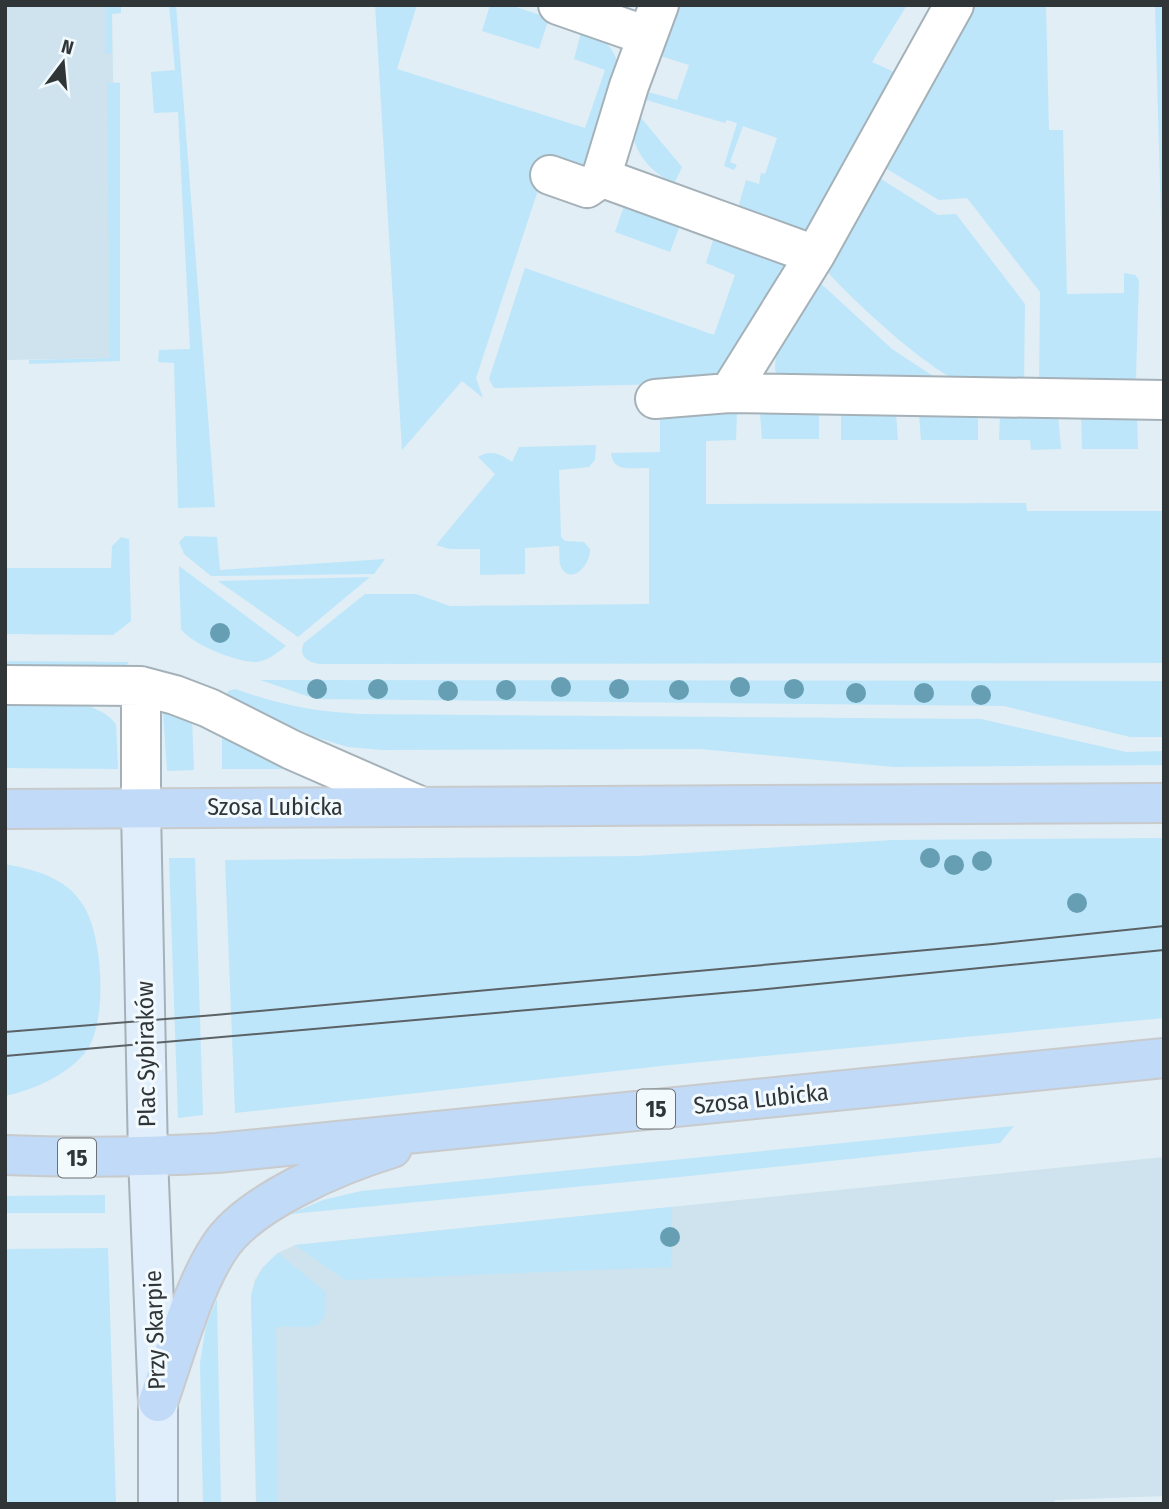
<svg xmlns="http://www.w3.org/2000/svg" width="1169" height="1509" font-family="'Fira Sans Condensed',sans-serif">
  <rect width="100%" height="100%" fill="#e1eef5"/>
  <!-- built -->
  <path fill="#cee3ed" d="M5 5H112L117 358 5 360Z
    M1164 1157V1496L1055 1500 1054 1504H256L251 1296 255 1280 262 1268 278 1253 295 1245Z"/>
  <!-- green -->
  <path fill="#bde6fa" d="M105 5H121V13L112 14V53L105 54Z
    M169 5H176L215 507 178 508 174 363 158 362 159 350 190 349 178 112 154 113 151 72 175 70Z
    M375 5H417L397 69 585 128 605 70 574 59 582 29C604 40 611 42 619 66L585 172 546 166 476 378 483 398 462 381 402 450Z
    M490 5H510L549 18 539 49 482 31Z
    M674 5H907L872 62 901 75 807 231 738 208 746 180 759 184 761 173 765 174 777 138 743 126 730 162 737 165 734 170 724 166 737 123 727 120 725 123 646 100 641 90 677 100 689 65 657 55Z
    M971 5H1046L1049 130H1063L1067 294 1124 293V273L1135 275 1139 280 1136 377 1131 385 1039 387 1040 292 967 198 939 200 885 168Z
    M1155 5H1164V327Z
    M107 82 120 83V361L29 364V360L110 358Z
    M637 113 682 167 675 182C656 178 635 154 633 134 632 128 636 119 637 113Z
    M878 177 938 215 956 214 1025 304 1024 386C1007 386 987 388 970 385 936 379 848 296 824 268Z
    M625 203 681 223 670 252 615 232Z
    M715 234 791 262 722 373 706 378 668 384 494 388 489 379 525 268 714 335 735 275 706 263Z
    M817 280 892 349 951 388 780 378 775 370 776 350Z
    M737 413 736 440 706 441V504L1026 503 1027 511H1164V663L319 664C307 662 298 656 304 643L365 594H416L450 606 649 604V468C634 467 613 474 611 453L660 452V414Z
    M819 413V439H762L760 414Z
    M841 413 896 414 898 440H841Z
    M1081 413H1137L1138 449H1082Z
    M919 414H978V440H921Z
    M1000 414H1058L1061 449 1031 450 1030 440H999Z
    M596 445 595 460 589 467 559 470 561 537 565 541 584 542 590 549C591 563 573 585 562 569 558 563 560 552 559 546L525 548V574L480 575V549H450L436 545 495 474 478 457C490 449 501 454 512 462L519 447Z
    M185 536 217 537 220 570 385 559 374 574 211 576 184 554 179 542Z
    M121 537 129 539 131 621 113 635 5 634V568H111L112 546Z
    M179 566 286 646C277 653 269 660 257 662 238 663 191 644 181 629Z
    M370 577 298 637 218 581Z
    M5 661 129 662 124 668 5 670Z
    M260 680 1164 681V737H1130L1004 706 316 699Z
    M235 689C281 705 311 711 360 714L981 719 1126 752 1164 751V765L894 767 700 749 382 750 348 747 315 737 226 698 228 691Z
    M5 702C40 703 92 694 116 724L118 769 5 768Z
    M163 711 192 718 194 770 167 771Z
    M222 733 295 769H222Z
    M1164 838V1018L670 1065 235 1113 225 860 638 856 892 840Z
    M169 858H195L203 1115 178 1118Z
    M5 864C35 870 66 877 83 905 103 935 109 1025 84 1054 65 1076 33 1090 5 1096Z
    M1014 1126 1000 1143 680 1177 290 1214 323 1200 361 1191Z
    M105 1195V1213H5V1196Z
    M672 1207 671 1267 345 1280 295 1245Z
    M108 1248 116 1504H5V1249Z
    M278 1253 326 1292C328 1337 311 1325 276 1327L278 1504H257L251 1296C256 1277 263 1265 278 1253Z
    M217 1299 221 1504H203L200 1363 206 1325Z"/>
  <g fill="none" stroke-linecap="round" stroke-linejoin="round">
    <defs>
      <path id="street" d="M558 5 647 36
        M550 175 587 188 601 178 611 181 815 255
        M601 178 629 86 659 5
        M729 393 1164 400
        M655 399 729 393 815 255 954 5
        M5 685 141 686 175 695 209 708 292 750 420 806
        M141 809V686"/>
      <path id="secondary" d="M141 809 148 1157 158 1402V1504"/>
      <path id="primary" d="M5 809 1164 803
        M5 1155C76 1158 146 1157 217 1153L1164 1058
        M158 1402C175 1354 192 1289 219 1248 248 1202 340 1164 392 1148"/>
    </defs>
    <!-- street casing -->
    <use href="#street" stroke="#a5b1b8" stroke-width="42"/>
    <!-- secondary casing -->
    <use href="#secondary" stroke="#a5b1b8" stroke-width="42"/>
    <!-- primary casing -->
    <use href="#primary" stroke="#c9cacb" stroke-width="42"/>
    <!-- street -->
    <use href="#street" stroke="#fff" stroke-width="38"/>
    <!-- secondary -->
    <use href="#secondary" stroke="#e0edfb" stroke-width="38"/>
    <!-- primary -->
    <use href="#primary" stroke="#c1daf8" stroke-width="38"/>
    <!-- tram -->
    <path stroke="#5b6266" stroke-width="2" d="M5 1032 215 1015 993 944 1164 926
      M5 1056 757 990 1164 950"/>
  </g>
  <!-- trees -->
  <g fill="#669fb4">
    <circle cx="220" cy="633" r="10"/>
    <circle cx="561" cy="687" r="10"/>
    <circle cx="740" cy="687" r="10"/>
    <circle cx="317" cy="689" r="10"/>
    <circle cx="378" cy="689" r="10"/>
    <circle cx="619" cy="689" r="10"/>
    <circle cx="794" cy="689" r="10"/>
    <circle cx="506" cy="690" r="10"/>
    <circle cx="679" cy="690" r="10"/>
    <circle cx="448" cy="691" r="10"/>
    <circle cx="856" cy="693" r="10"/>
    <circle cx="924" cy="693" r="10"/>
    <circle cx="981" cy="695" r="10"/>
    <circle cx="930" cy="858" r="10"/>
    <circle cx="982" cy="861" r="10"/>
    <circle cx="954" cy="865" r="10"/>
    <circle cx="1077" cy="903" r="10"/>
    <circle cx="670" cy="1237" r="10"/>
  </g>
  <g text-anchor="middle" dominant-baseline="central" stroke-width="6" stroke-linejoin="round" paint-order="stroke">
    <!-- shield labels -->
    <g fill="#f3fafe" stroke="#6a7073" stroke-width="2">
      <rect x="637" y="1089.5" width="38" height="39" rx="5"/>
      <rect x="58" y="1138.5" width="38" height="39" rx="5"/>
    </g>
    <g font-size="23" font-weight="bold" fill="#303538">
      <text x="656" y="1109">15</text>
      <text x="77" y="1158">15</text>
    </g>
    <!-- street labels -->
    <g font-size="24" fill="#303538" stroke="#f3fafe">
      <text x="275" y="807">Szosa Lubicka</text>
      <text transform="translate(146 1054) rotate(-91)">Plac Sybiraków</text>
      <text transform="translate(761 1099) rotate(-6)">Szosa Lubicka</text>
      <text transform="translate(155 1330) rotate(-92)">Przy Skarpie</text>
    </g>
  </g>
  <!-- border -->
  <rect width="1169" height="1509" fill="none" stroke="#303538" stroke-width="14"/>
  <!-- north arrow -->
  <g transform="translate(63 63) rotate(16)" stroke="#f3fafe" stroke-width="5" paint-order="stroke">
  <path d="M0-5L12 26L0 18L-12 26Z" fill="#303538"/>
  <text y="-10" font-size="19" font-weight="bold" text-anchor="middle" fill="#303538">N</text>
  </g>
</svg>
